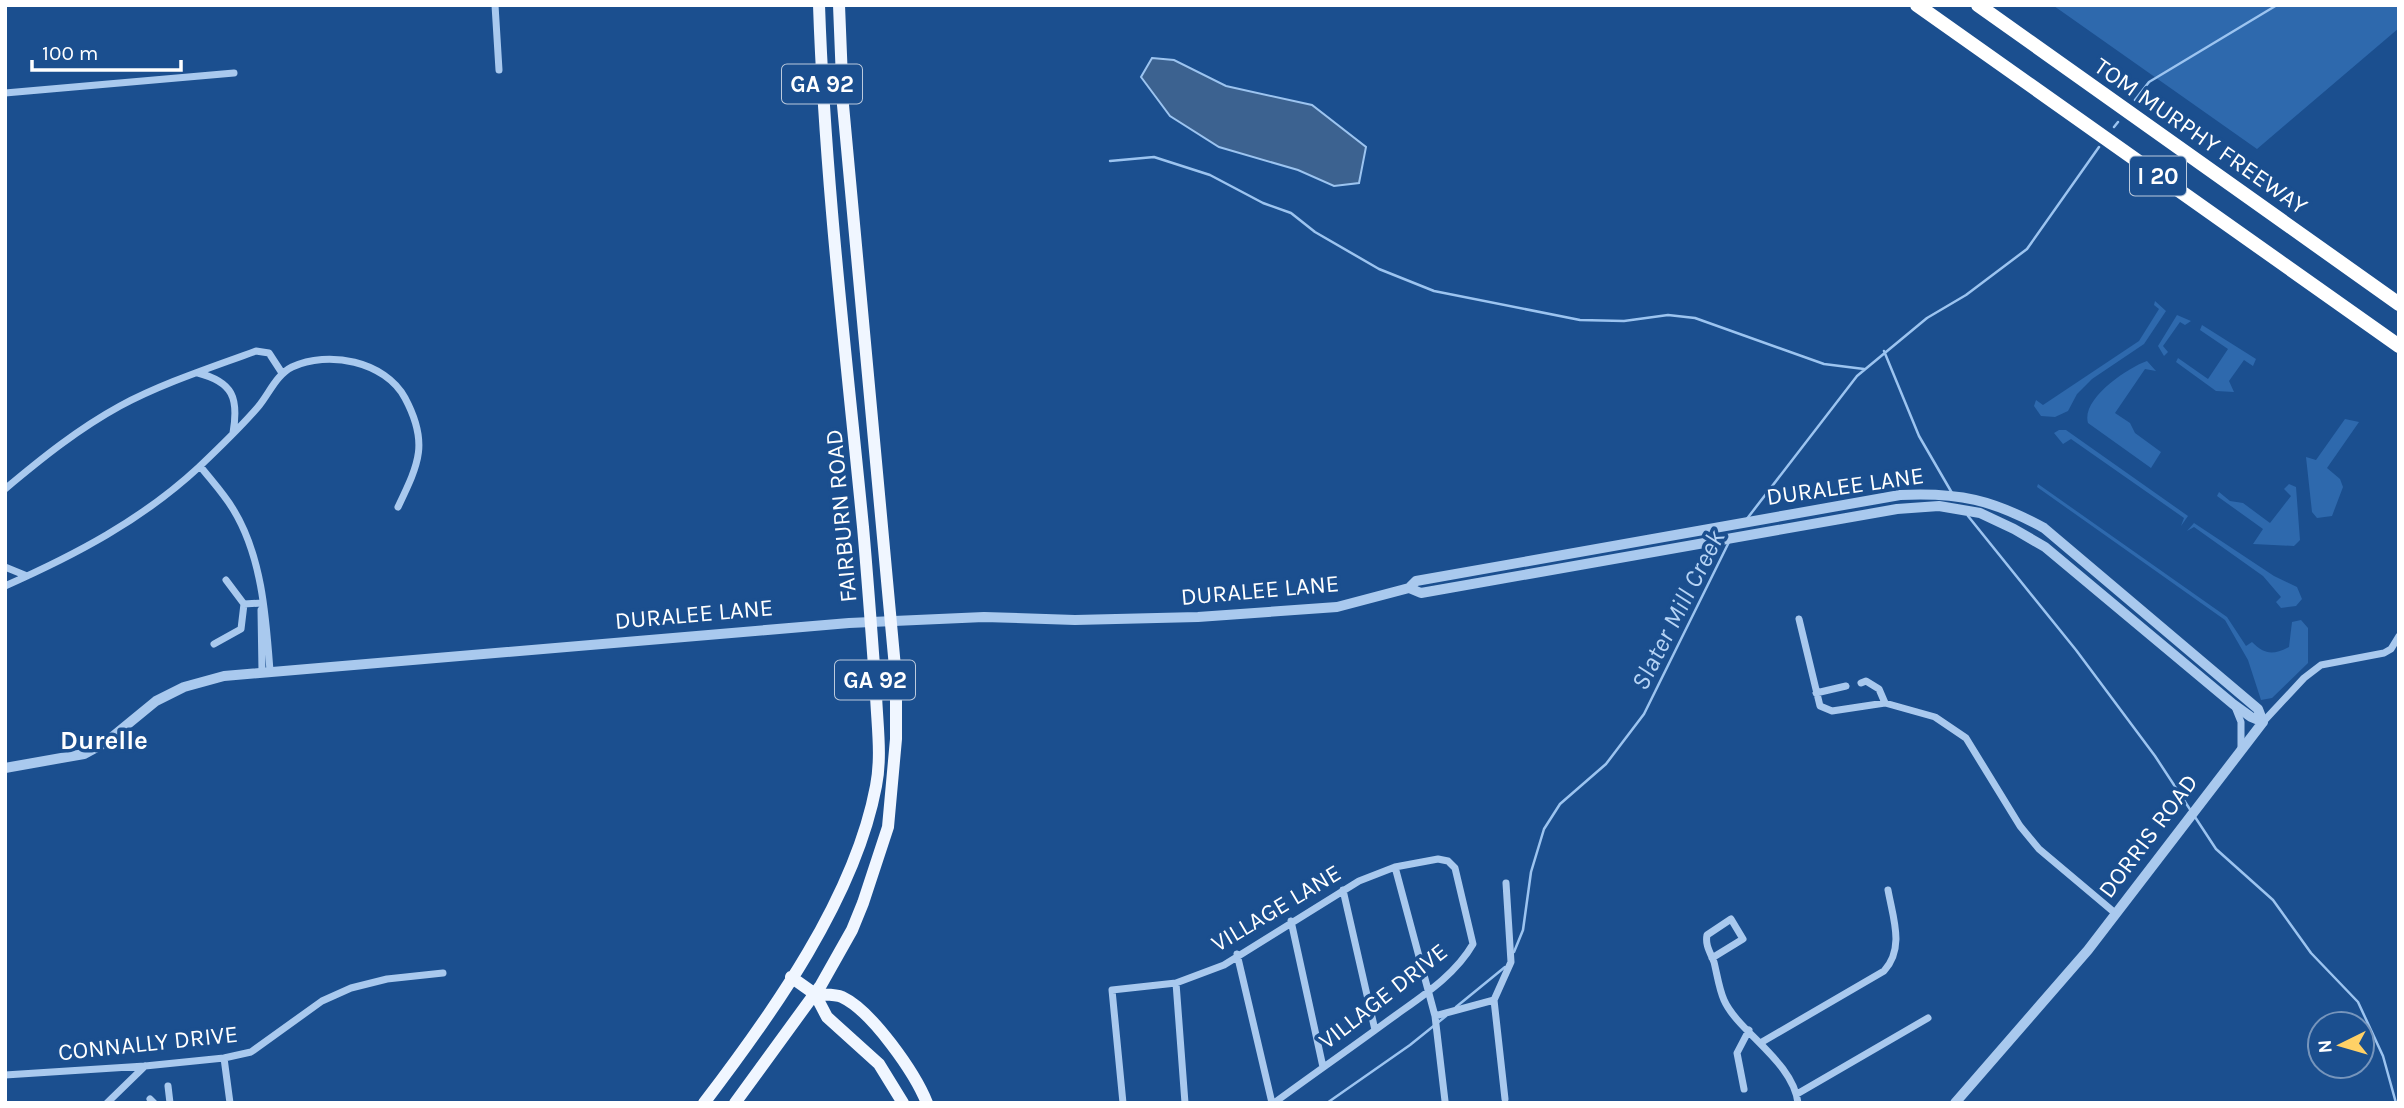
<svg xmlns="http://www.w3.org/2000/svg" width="2404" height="1108" font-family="Karla,sans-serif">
  <rect width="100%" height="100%" fill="#1b4f8f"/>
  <!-- green -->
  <path fill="#2e69ad" d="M2399 5V28L2257 149 2054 6Z
    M2155 301 2166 311 2144 344 2092 379 2077 394 2068 411 2055 417 2041 416 2034 406 2036 400 2043 405 2139 341 2159 309 2154 305Z
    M2177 315 2191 321 2185 325 2180 322 2163 346 2168 352 2164 356 2158 346Z
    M2202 325 2256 359 2253 366 2244 360 2229 381 2234 392 2216 391 2176 362 2178 358 2208 379 2228 349 2200 330Z
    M2147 361 2156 371 2145 369 2115 413 2130 423 2135 433 2161 452 2151 468 2088 423C2081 399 2127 368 2147 361Z
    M2345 419 2359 422 2327 468 2340 479 2343 487 2332 516 2317 518 2312 512 2306 457 2316 460Z
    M2059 430H2066L2188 516 2181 526 2184 518 2071 439 2063 444 2054 433Z
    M2038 484 2227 617 2246 646 2252 642C2265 655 2273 655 2289 647L2292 622 2301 620 2308 628V663L2272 698 2261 700 2248 660 2225 620 2037 487Z
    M2289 484 2296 487 2300 540 2294 546 2253 544 2263 529 2217 496 2219 492 2230 501 2243 503 2270 523 2291 496 2284 489Z
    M2194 523 2274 576 2297 587 2302 599 2296 606 2281 608 2276 602 2281 597 2263 576 2194 527 2187 531Z"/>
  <!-- water -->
  <path fill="#3c6290" stroke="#9cc4f0" stroke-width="2" d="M1152 58 1174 60 1226 86 1312 105 1366 147 1359 183 1334 186 1298 170 1219 147 1170 116 1141 77Z"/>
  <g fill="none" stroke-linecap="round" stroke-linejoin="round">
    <!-- stream -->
    <path stroke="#9cc4f0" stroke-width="2.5" d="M2135 100 2149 82 2277 5
      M2114 127 2118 122
      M1110 161 1154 157 1210 175 1263 203 1291 213 1315 232 1379 269 1434 291 1580 320 1624 321 1668 315 1695 318 1824 364 1864 369
      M1884 351 1919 436 1952 493
      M1968 516 2076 650 2155 756 2216 849 2273 900 2311 953 2358 1002 2383 1056 2396 1103
      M1746 520 1857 376 1927 318 1966 295 2027 249 2099 147
      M1514 952 1523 930 1531 872 1544 829 1560 804 1606 764 1644 714 1729 542
      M1456 1007 1505 967
      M1327 1103 1410 1045 1446 1016"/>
    <!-- minor -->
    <path stroke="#a9c9ee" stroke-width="7" d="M495 5 499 70
      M5 93 234 73
      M198 373C233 382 239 398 233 433
      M200 466C211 480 224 494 233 509 262 556 266 617 270 671
      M5 489C42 458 78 429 120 406 163 383 210 368 256 351L269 353 282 373
      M5 567 27 576
      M226 580 244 604 262 603
      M5 586C75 555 142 520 199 467 219 448 240 428 258 407 269 394 276 375 292 367 328 350 385 361 405 398 429 443 419 463 398 507
      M261 610 262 672
      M1799 619 1820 706 1832 711 1885 703 1935 717 1966 738 2020 826 2039 849 2115 913
      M214 644 241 629 244 604
      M1861 683 1866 681 1879 689 1885 703
      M1816 693 1846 686
      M2235 707 2241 722V749
      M2263 722 2304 678 2321 665 2384 653 2391 649 2399 636
      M1395 867 1435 1016 1445 1101
      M1343 890 1375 1030
      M1291 921 1323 1067
      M1237 954 1272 1103
      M1712 958 1743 939 1731 919 1707 935C1705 945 1710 952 1714 962 1717 974 1719 989 1724 1000 1738 1032 1793 1061 1798 1103
      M1176 983 1185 1103
      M1435 1016 1494 1000
      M1762 1042 1884 971C1905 948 1893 918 1888 890
      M224 1058 230 1103
      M5 1075 145 1066 224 1058 251 1052 322 1001 351 988 387 979 443 973
      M168 1086 170 1103
      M1744 1089 1737 1053 1749 1030
      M1797 1094 1928 1018
      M150 1099 154 1103
      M1505 1099 1494 1000 1511 962 1506 883
      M107 1103 145 1066
      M1123 1103 1112 990 1176 983 1224 965 1359 881 1395 867 1438 859 1448 861 1455 868 1473 944C1454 977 1419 998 1389 1020 1351 1048 1312 1075 1274 1103"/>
    <!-- tertiary -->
    <path stroke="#a9c9ee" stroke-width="10" d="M1409 588 1421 593 1897 509 1939 506 1980 513 2014 529 2045 547 2233 704 2251 717 2263 722
      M5 768 84 754 106 742 156 701 184 687 224 676 849 623 984 617 1075 620 1198 617 1337 607 1409 588 1416 581 1900 495C1959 492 1993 500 2044 528L2258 709 2263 722
      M1955 1103 2088 950 2263 722"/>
    <!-- primary -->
    <path stroke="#f0f6ff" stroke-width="12" d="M791 977 815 994 827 1017 879 1064 903 1103
      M815 994C823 995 835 994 842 997 872 1011 915 1073 927 1103
      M704 1103C772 1014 855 898 876 786 882 756 877 724 876 694 872 638 868 583 863 527 846 354 825 180 819 5
      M735 1103 821 985 852 930 863 903 888 827 896 739V678L843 105 839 5"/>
    <!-- motorway -->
    <path stroke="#fff" stroke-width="14" d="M1917 5 2399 346
      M1978 5 2399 304"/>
  </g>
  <g text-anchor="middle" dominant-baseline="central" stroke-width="7" stroke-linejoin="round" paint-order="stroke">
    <!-- shield labels -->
    <g fill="#1b4f8f" stroke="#bbcadd" stroke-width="2">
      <rect x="782" y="64.5" width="80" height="39" rx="5"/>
      <rect x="2130" y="156.5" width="56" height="39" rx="5"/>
      <rect x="835" y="660.5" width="80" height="39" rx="5"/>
    </g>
    <g font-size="23" font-weight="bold" fill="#fff">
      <text x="822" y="84">GA 92</text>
      <text x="2158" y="176">I 20</text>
      <text x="875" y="680">GA 92</text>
    </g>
    <!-- street labels -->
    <g font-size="24" fill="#fff" stroke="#1b4f8f">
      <text transform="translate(2201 136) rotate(35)">TOM MURPHY FREEWAY</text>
      <text transform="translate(1845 486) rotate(-8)">DURALEE LANE</text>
      <text transform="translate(841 516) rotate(-95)">FAIRBURN ROAD</text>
      <text transform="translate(1260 590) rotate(-5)">DURALEE LANE</text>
      <text transform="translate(694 614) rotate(-5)">DURALEE LANE</text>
      <text transform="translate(2148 836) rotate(-53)">DORRIS ROAD</text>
      <text transform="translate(1276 908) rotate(-31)">VILLAGE LANE</text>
      <text transform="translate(1383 996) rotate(-38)">VILLAGE DRIVE</text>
      <text transform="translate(148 1043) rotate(-6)">CONNALLY DRIVE</text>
    </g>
    <!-- water labels -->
    <g font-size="26" font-style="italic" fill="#b5d3f5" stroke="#1b4f8f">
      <text transform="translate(1678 610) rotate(-63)">Slater Mill Creek</text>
    </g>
    <!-- neighbourhood labels -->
    <g font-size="26" font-weight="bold" fill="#fff" stroke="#1b4f8f">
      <text x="104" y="740">Durelle</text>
    </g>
  </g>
  <!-- border -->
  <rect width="2404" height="1108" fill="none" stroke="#ffffff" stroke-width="14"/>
  <!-- north arrow -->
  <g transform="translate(2341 1045) rotate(265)"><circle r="33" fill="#1b4f8f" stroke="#7695bc" stroke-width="2"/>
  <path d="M0-5L12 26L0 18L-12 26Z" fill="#ffd166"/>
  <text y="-10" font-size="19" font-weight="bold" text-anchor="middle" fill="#ffffff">N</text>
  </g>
  <!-- scale -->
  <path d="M32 60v10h149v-10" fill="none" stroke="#ffffff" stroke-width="3.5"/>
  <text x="42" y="60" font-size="21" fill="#ffffff" stroke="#1b4f8f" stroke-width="5" paint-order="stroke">100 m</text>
</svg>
